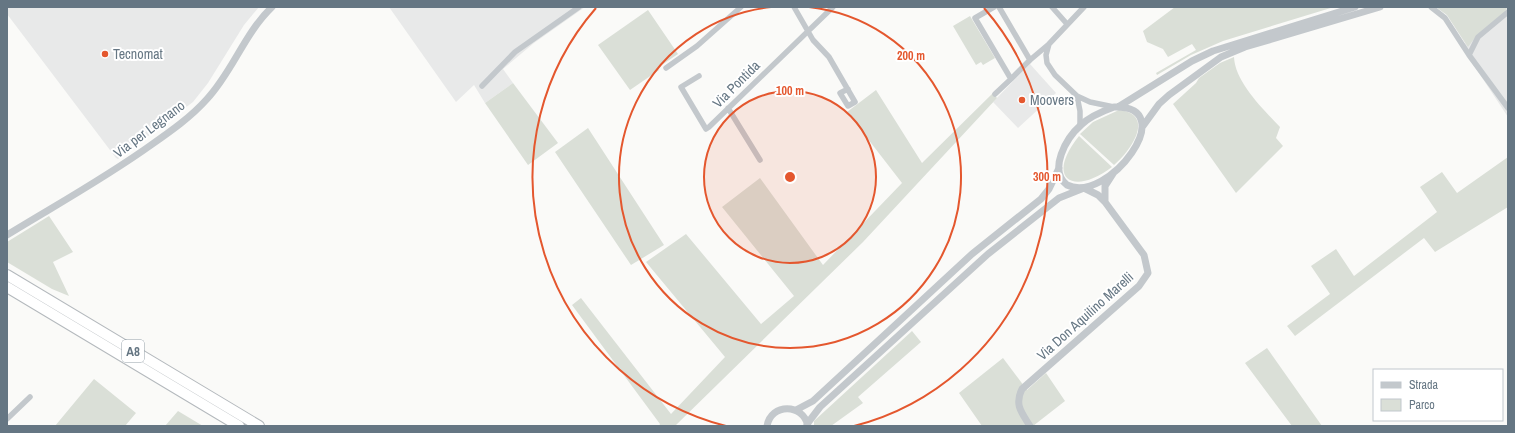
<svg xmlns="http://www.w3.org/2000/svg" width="1515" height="433" font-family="'Archivo Narrow',sans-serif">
  <rect width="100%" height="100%" fill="#fafaf8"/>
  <!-- built -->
  <path fill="#e8e9e9" d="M7 7H259L244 25 208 83 193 102 118 159 116 158 7 14Z
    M389 7H585L534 43 503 69 513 83 485 103 474 85 456 102Z
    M1436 7H1508V117L1461 46 1465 43 1447 15Z
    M1030 64 1056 93 1018 128 993 102Z"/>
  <!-- green -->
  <path fill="#dadfd7" d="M1175 7H1334L1223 41 1191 55 1157 75 1156 73 1196 50 1192 44 1168 57 1163 49 1147 42 1143 31Z
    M1436 7H1507L1505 12 1477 35 1468 47 1447 15Z
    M648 10 678 54 657 68 659 70 630 90 598 45Z
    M970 16 995 58 983 65 981 62 976 65 953 26Z
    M1234 57C1235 82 1263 109 1280 127L1276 138 1283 146 1236 193 1173 104 1196 83 1199 78 1220 63Z
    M513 83 558 143 528 165 485 103Z
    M876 90 922 163 993 93 997 98 863 242 675 426H659L660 424 572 305 581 298 671 414 725 357 646 262 686 234 761 324 794 296 722 207 760 178 823 265 902 183 847 112Z
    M1119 110C1156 114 1131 151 1114 165L1080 134 1093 122Z
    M588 128 664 245 631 265 555 152Z
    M1079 136 1112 167C1074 196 1044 180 1079 136Z
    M1508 157V207L1435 252 1424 238 1295 336 1287 326 1330 294 1311 266 1336 249 1354 276 1437 212 1420 187 1442 172 1457 193Z
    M49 216 73 252 53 262 69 296 52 289 7 262V242Z
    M912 331 921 342 858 397 863 403 831 426H814V421Z
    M1267 348 1322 426H1323H1292L1245 363Z
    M1003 358 1027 390 1046 373 1065 401 1033 426H982L959 393Z
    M94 379 136 413 125 426H55Z
    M178 411 203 426H165Z"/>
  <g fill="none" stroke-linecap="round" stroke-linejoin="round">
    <defs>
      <path id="motorway" d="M7 275 259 426
        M7 287 239 426"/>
    </defs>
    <!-- motorway casing -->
    <use href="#motorway" stroke="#b4b9bd" stroke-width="12"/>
    <!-- minor -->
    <path stroke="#c3c8cc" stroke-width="5.5" d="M794 7 813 40 829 57 855 102 848 106 840 93 848 89
      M994 7 975 18 1011 79 1030 60 1049 44
      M999 7 1030 60
      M1052 7 1067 24
      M1084 7 1049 44 1046 55 1047 63 1055 75 1077 96 1090 102 1114 107
      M1431 7 1445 18 1469 55
      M1508 12 1478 37 1469 55 1508 108
      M666 68 697 46 741 7
      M699 76 681 87 706 129 709 127 833 7
      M482 86 515 52 579 7
      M995 94 1011 79
      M1077 96 1080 111V125
      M728 108 760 160
      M7 419 30 397"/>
    <!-- tertiary -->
    <path stroke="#c3c8cc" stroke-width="7" d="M1114 107C1183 105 1108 205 1067 185 1048 170 1066 138 1081 125 1089 117 1103 111 1114 107Z
      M1118 107 1192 61 1213 51 1355 7
      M1143 126 1159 104 1169 95 1221 57 1245 47 1380 7
      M7 235C56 205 105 178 151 145 171 131 191 117 207 99 233 71 244 34 272 7
      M796 410 813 401 972 254 1041 199 1049 189 1059 168
      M807 424 820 407 988 254 1059 198 1084 188 1098 195 1105 202V186L1114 172
      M767 426C771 403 803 403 808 426
      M1030 426C1022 413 1014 405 1022 389L1139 286 1148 273 1144 255 1105 202"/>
    <!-- motorway -->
    <use href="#motorway" stroke="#fff" stroke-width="10"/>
  </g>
  <!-- distance rings -->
  <circle cx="790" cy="177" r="86" fill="#e4572e" fill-opacity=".12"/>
  <g fill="none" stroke="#e4572e" stroke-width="2">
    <circle cx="790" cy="177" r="86"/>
    <path d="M809 7A171 171 0 1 1 771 7"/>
    <path d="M726 426A257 257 0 0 1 596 8M984 8A257 257 0 0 1 854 426"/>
  </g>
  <!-- markers -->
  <g fill="#e4572e" stroke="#fff" stroke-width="1.5">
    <circle cx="105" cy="54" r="4"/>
    <circle cx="1022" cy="100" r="4"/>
  </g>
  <g text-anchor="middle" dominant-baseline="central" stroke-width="4" stroke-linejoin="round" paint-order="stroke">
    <!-- shield labels -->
    <rect fill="#fff" stroke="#939fa8" stroke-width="1" x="122" y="340" width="22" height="22" rx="3"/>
    <g font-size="13" font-weight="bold" fill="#657683">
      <text x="133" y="351">A8</text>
    </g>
    <!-- poi labels -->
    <g font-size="14" fill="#657683" stroke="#fff" text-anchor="start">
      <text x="113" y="54">Tecnomat</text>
      <text x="1030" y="100">Moovers</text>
    </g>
    <!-- street labels -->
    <g font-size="14" fill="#657683" stroke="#fff">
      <text transform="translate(736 84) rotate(-45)">Via Pontida</text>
      <text transform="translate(149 129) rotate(-37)">Via per Legnano</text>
      <text transform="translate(1085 316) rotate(-42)">Via Don Aquilino Marelli</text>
    </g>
  </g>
  <circle cx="790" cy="177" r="6" fill="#e4572e" stroke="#fff" stroke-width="2"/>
  <g font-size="12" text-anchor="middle" font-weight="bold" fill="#e4572e" stroke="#fff" stroke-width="4" stroke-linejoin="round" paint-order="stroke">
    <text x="911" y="60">200 m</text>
    <text x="790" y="95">100 m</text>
    <text x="1047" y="181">300 m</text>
  </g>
  <!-- border -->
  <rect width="1515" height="433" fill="none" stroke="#657683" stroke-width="16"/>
  <!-- legend -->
  <rect x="1373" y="369" width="130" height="52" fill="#ffffff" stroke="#c1c8cd"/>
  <rect x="1381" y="382" width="20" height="6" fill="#c3c8cc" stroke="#c1c8cd"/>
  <text x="1409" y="389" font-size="12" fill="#657683">Strada</text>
  <rect x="1381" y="399" width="20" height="12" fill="#dadfd7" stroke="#c1c8cd"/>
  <text x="1409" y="409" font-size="12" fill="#657683">Parco</text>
</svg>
